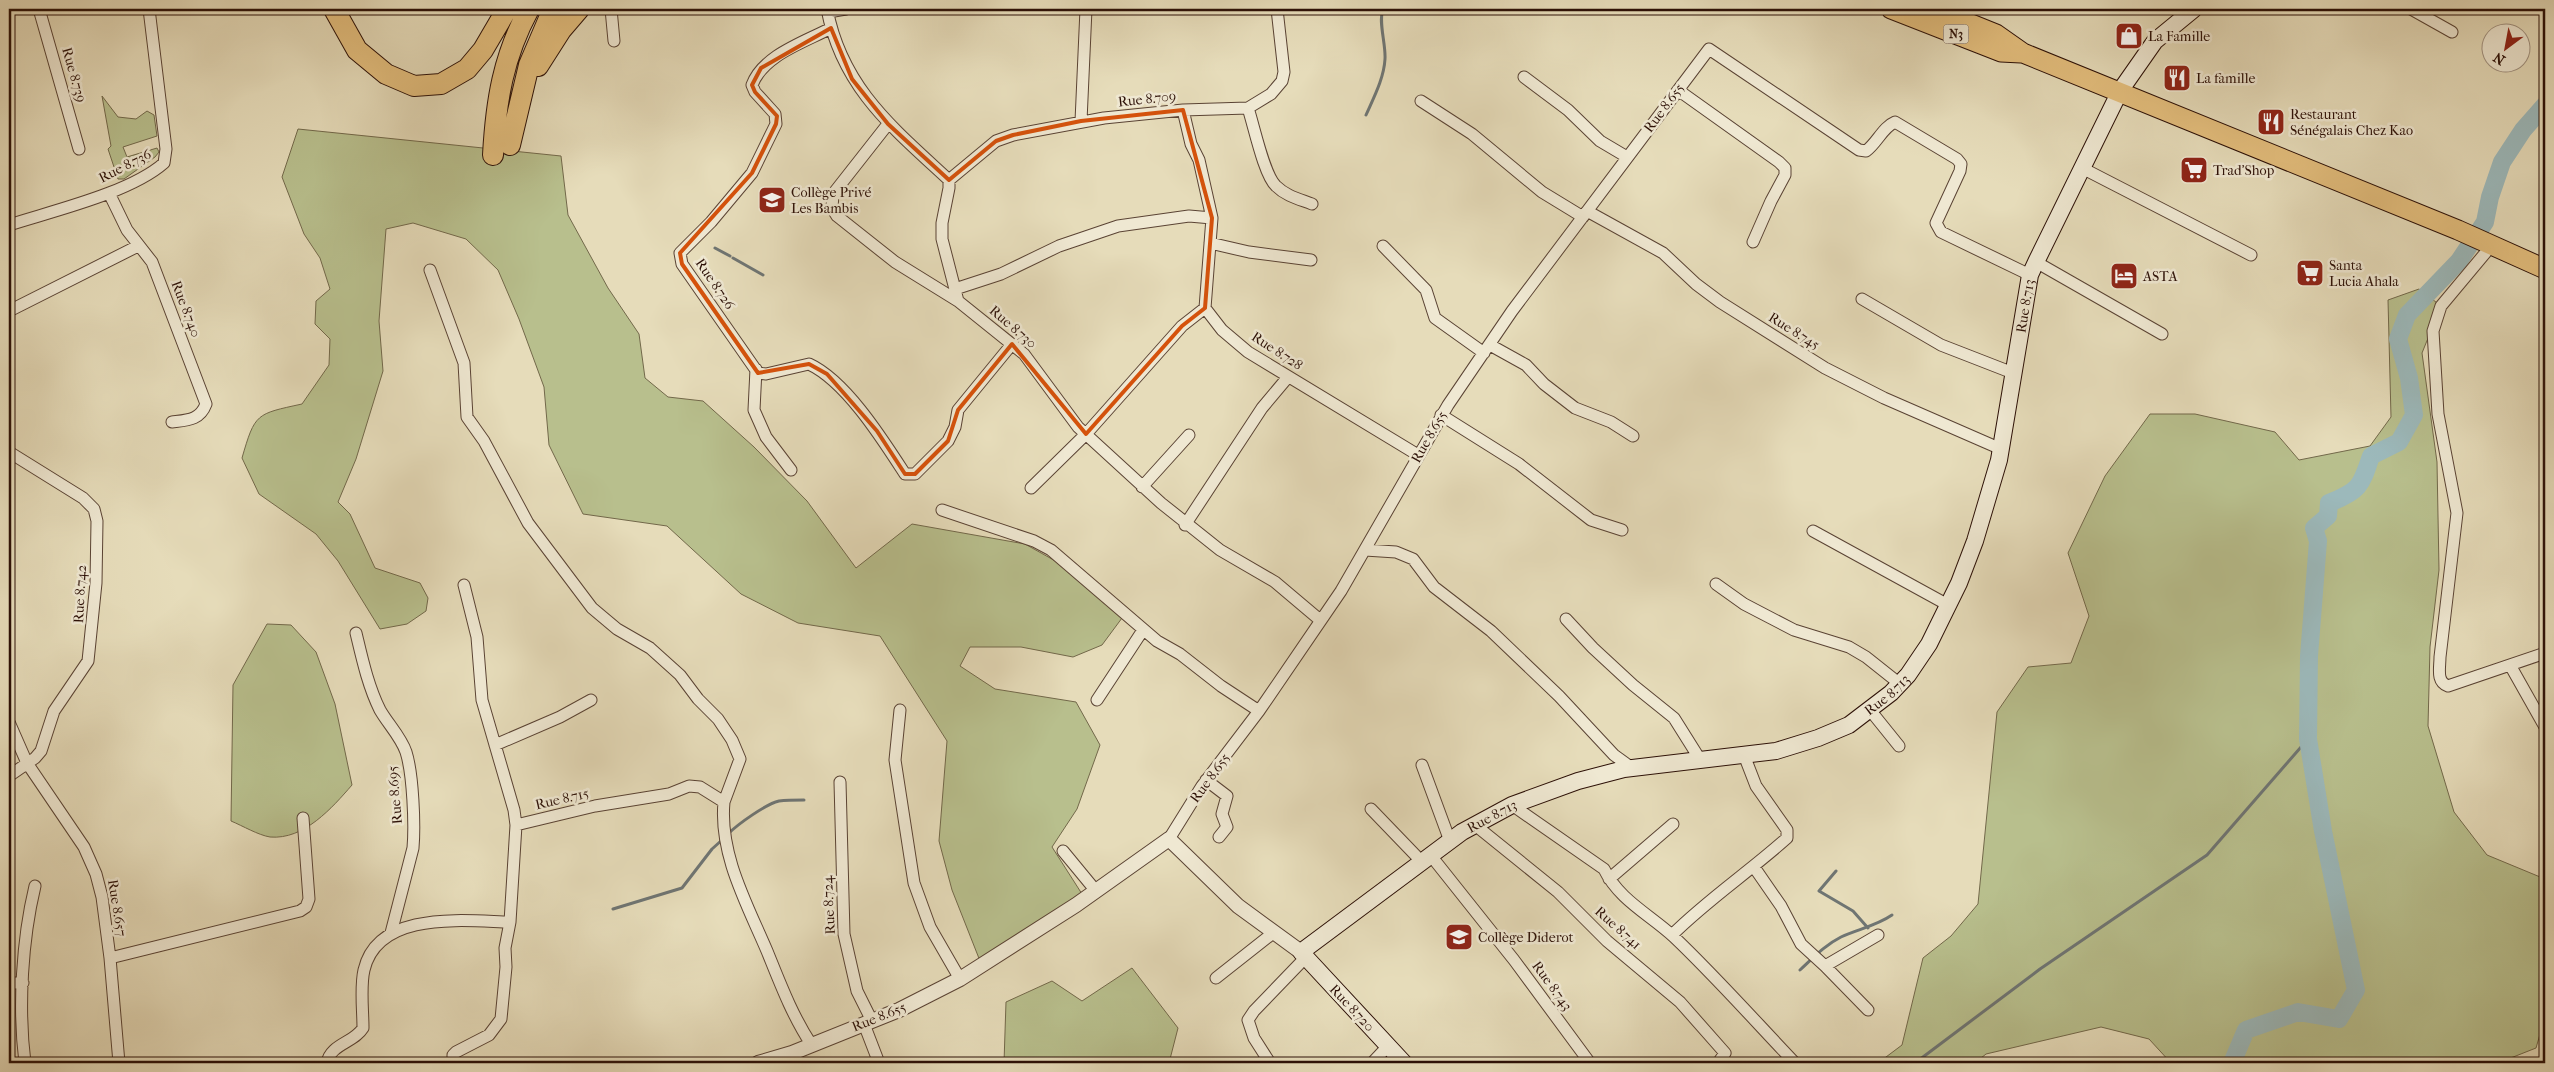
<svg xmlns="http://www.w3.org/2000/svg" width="2554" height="1072" font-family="'IM FELL French Canon',serif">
  <rect width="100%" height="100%" fill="#e6dcba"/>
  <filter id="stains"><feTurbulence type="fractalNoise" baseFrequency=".004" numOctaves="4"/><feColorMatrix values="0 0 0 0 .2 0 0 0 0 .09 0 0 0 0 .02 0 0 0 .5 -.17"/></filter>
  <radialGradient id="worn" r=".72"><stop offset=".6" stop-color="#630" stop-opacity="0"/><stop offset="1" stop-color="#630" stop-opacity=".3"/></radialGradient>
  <!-- green -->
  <path fill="#b8bf8d" stroke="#72684a" d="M102 96 118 117 136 119 147 111 154 115 157 136 123 147 127 157 157 148 159 152 155 157 124 179H118L108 149 111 146Z
    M298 129 561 156 568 215 608 288 639 334 645 378 668 397 703 401 754 447 807 501 856 568 912 524 1025 544 1084 577 1122 618 1102 645 1073 657 1021 647H970L960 666 995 689 1076 702 1100 745 1077 809 1052 847 1082 894 982 966 952 890 939 841 947 741 880 636 798 623 741 594 667 526 583 514 549 445 544 387 519 319 498 270 466 239 413 223 386 229 379 321 383 371 356 459 338 502 350 514 375 568 420 583 428 598 426 611 407 624 380 629 338 561 316 534 259 494 242 458C255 413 256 414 302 404L329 365 330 339 315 324 316 301 330 289 320 258 304 234 282 177Z
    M2419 289 2441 306 2422 353 2437 462 2439 570 2430 647 2428 726 2454 812 2487 855 2545 879V1017L2536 1048 2498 1063H2171L2149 1039 2101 1027 1986 1054 1975 1063H1878L1902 1045 1923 958 1951 936 1978 904 1997 712 2028 667 2071 663 2089 616 2068 553 2105 476 2150 414H2195L2275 432 2299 460 2370 446 2391 417 2388 300Z
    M267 624 291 625 316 652 335 704 352 785C332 808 304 840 270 837 258 835 243 826 231 821L233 685Z
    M1132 968 1178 1028 1169 1063H1004L1006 1002 1052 981 1082 1001Z"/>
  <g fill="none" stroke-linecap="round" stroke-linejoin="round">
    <!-- stream -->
    <path stroke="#6f7573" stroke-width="3" d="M1366 115C1374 97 1384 78 1385 59 1386 44 1378 21 1383 9
      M715 248 730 256
      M733 258 763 275
      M728 834C738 824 766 804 779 801 787 800 796 800 804 800
      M1836 871 1819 891 1853 911 1868 928
      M613 909 682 888 712 849 722 840
      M1800 970C1813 958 1825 945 1841 937 1858 929 1876 926 1892 915
      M1915 1063 2040 969 2207 855 2308 739"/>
    <!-- river -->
    <path stroke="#9cb9bb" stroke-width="18" d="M2232 1063 2246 1030 2298 1012 2339 1019 2356 990 2323 831 2308 739 2309 656 2318 541 2314 528 2328 516 2329 503C2360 491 2361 486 2371 456L2399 442 2414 415 2409 378 2398 339 2407 315 2459 261 2485 222 2490 197 2502 162 2523 130 2545 105"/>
    <defs>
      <path id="minor" d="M39 9 79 149
        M611 9 614 41
        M827 9C842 88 893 128 949 180V188L942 223V239L958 301 1024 354 1078 427 1161 503 1220 550 1275 582 1320 620
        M2411 9 2452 32
        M828 12 846 9
        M831 28C805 42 763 55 752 85L755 92 775 114 776 124 752 173 711 222 680 253 682 264 758 373 766 374 809 364C846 381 883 440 905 474H915L948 441 955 427 958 410 1012 344
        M1524 77 1568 110 1600 141 1627 157
        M1678 90 1779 162 1785 168V175L1771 201 1753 242
        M1421 101 1472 134 1542 192 1583 217
        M1248 108C1254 126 1264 175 1276 186 1286 196 1299 199 1312 204
        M1183 110 1191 144 1199 160 1212 218 1205 308 1222 330 1248 352 1418 455
        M1081 121 1086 9
        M888 124 833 194 832 208 837 216 895 262 958 301
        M2082 168 2251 255
        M949 180 996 141 1013 135 1104 118 1183 110 1248 108 1271 94 1282 81 1284 72 1277 9
        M109 193 127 230 152 262 206 404C200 420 188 420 172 422
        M1587 211 1663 253 1696 284 1720 302 1825 368 1884 398 2001 449
        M9 225C52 211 130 193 164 163L166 149 149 9
        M1210 243 1249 252 1311 260
        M2492 245 2441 306 2433 331 2438 414 2457 513 2440 657C2440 668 2436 682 2448 686L2545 653
        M1383 246 1426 290 1435 318 1484 353
        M2036 262 2162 334
        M430 270 464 363 467 417 484 441 528 523 592 608 617 629 650 648 680 675 698 699 718 719 732 740 740 759 724 802
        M955 289 1001 274 1059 246 1118 226 1189 216 1212 218
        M1862 299 1941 345 2013 373
        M9 311 138 246
        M1490 345 1526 365 1544 384 1575 408 1611 422 1633 436
        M756 369 754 410 766 437 791 470
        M1441 415 1519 464 1591 520 1622 530
        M9 452 83 498 94 509 97 521 96 583 88 661 54 711 41 751 35 758 9 776
        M1142 487 1189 435
        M1031 488 1086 434 1182 326 1205 308
        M942 510 1034 541 1051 550 1157 641 1180 654 1221 686 1259 711
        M1185 525 1262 408 1288 377
        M1813 531 1948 605
        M1365 550 1396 552 1413 559 1434 587 1491 631 1559 696 1614 755 1632 768
        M1716 584 1744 604 1794 630 1849 647 1866 657 1900 684
        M464 585 477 637 482 700 514 810 516 825
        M1566 619 1593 648 1633 685 1674 718 1701 761
        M356 633C362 658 368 686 380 710 388 724 401 737 406 752 413 774 415 825 413 848L391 933
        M2510 665 2545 727
        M1097 700 1143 630
        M900 710 895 760 914 883 930 927 960 979
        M1870 710 1899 746
        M9 722 27 763 84 847 96 874 102 897 110 958 119 1063
        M495 745 560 717 591 700
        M1422 765 1450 841
        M1206 780 1227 796 1222 814 1227 827 1219 837
        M840 782 844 934 857 991 872 1021
        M1512 805 1604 869C1619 900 1649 914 1674 937 1716 977 1755 1021 1795 1063
        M1371 809 1423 863
        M1475 825 1558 892 1607 941 1680 1002 1725 1053 1718 1063
        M1169 839 1202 786 1259 711 1341 591 1448 405 1512 311 1709 49 1859 150 1866 151C1877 143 1883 127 1895 122L1957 159 1961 164 1960 171 1936 223 1941 232 2030 275
        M1063 851 1096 891
        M1432 857 1514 960 1590 1063
        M1754 867 1781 906 1801 944 1825 966 1878 935
        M1609 879 1673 824
        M1672 935C1707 900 1749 872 1787 838V830L1756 786 1744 755
        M110 958 300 911 306 907 309 899 303 818
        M1825 966 1868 1010
        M1216 978 1273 933
        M9 983H23
        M864 1024 879 1063
        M792 1053 795 1063
        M25 1063C18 1008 22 940 35 886
        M327 1063C330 1044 354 1043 363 1028 363 1010 360 987 364 970 378 910 464 921 510 922L516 825 595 806 669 794 689 786 700 787 724 802C719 854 747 904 767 951 780 983 792 1015 811 1044
        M453 1063V1055L456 1052 489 1035 501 1019 506 967 505 948 510 922
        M1270 1063 1254 1038 1248 1020 1254 1011 1306 957
        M1372 1063 1388 1046"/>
      <path id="tertiary" d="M758 1063 792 1053 899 1010 960 979 1076 905 1169 839 1238 906 1301 952"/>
      <g id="secondary">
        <path id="s1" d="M1404 1063 1301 952 1462 832 1512 805 1578 781 1624 769 1776 751 1818 738 1849 725 1891 693 1908 675 1929 644 1959 583 1975 541 1999 460 2030 275 2036 262 2120 91 2155 41 2194 9"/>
      </g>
      <path id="trunk" d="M1891 9 2001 52 2021 53
        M1934 9 1996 34 2023 53 2458 230 2545 269"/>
      <path id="motorway" d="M334 9 357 50 386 74 414 86 441 84 467 69 483 50 507 9
        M538 66 561 30 579 9
        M510 145 529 65 553 9
        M493 155C496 101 503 57 529 9"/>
    </defs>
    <!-- minor casing -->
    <use href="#minor" stroke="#5a4334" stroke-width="13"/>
    <!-- tertiary casing -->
    <use href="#tertiary" stroke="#5a4334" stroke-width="16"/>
    <!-- secondary casing -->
    <use href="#secondary" stroke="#2c1007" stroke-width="18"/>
    <!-- trunk casing -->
    <use href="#trunk" stroke="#2c1007" stroke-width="21"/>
    <!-- motorway casing -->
    <use href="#motorway" stroke="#2c1007" stroke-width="22"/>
    <!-- minor -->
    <use href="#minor" stroke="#efe8d2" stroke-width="11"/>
    <!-- tertiary -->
    <use href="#tertiary" stroke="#efe8d2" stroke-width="14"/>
    <!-- secondary -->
    <use href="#secondary" stroke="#efe8d2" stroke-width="16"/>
    <!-- trunk -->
    <use href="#trunk" stroke="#e3be7d" stroke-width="19"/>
    <!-- motorway -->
    <use href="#motorway" stroke="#e3be7d" stroke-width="20"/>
  </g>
  <!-- marked area -->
  <path fill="none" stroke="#d5520c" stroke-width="4" stroke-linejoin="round" d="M831 28 852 79 888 124 949 180 996 141 1013 135 1081 121 1183 110 1212 218 1205 308 1182 326 1086 434 1012 344 958 410 948 441 915 474H905L877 431 827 374 809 364 758 373 682 264 680 253 752 173 776 124 777 116 755 92 752 85 761 68Z"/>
  <!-- icons -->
  <defs>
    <symbol id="shop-square" viewBox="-11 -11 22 22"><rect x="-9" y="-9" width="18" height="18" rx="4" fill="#8f2418" stroke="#efe8d2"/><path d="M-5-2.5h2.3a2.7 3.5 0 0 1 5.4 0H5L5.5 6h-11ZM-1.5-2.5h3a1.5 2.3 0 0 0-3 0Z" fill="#fff"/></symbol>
    <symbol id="restaurant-square" viewBox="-11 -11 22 22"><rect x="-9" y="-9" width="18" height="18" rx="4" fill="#8f2418" stroke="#efe8d2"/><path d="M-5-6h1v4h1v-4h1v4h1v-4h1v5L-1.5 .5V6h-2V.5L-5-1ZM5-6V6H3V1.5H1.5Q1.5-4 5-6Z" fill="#fff"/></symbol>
    <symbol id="supermarket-square" viewBox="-11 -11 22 22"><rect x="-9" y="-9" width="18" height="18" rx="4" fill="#8f2418" stroke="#efe8d2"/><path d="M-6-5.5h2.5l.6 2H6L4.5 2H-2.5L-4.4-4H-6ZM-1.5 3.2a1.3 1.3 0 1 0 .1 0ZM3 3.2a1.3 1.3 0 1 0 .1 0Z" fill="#fff"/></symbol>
    <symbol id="school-square" viewBox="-11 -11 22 22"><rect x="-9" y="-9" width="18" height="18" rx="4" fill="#8f2418" stroke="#efe8d2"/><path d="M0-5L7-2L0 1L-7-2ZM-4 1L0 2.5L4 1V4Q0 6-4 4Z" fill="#fff"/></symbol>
    <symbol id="hotel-square" viewBox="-11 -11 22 22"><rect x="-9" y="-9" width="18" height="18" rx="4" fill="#8f2418" stroke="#efe8d2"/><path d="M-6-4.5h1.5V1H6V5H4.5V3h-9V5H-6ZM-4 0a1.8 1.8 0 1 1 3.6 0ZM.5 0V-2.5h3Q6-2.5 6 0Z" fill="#fff"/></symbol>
  </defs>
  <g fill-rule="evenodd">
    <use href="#shop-square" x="2113" y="20" width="32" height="32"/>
    <use href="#restaurant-square" x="2161" y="62" width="32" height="32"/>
    <use href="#restaurant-square" x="2255" y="106" width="32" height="32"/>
    <use href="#supermarket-square" x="2178" y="154" width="32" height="32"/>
    <use href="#school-square" x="756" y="184" width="32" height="32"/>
    <use href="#supermarket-square" x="2294" y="257" width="32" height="32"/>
    <use href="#hotel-square" x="2108" y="260" width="32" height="32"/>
    <use href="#school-square" x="1443" y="921" width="32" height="32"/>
  </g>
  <g text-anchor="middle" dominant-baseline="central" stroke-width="5" stroke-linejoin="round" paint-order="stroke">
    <!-- shield labels -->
    <rect fill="#efe8d2" stroke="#665144" stroke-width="1" x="1943.5" y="24.5" width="25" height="19" rx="4"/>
    <g font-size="12" font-weight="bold" fill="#2c1007">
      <text x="1956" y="34">N3</text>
    </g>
    <!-- poi labels -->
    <g font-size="14" fill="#2c1007" stroke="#efe8d2" text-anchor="start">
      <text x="2148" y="36">La Famille</text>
      <text x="2196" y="78">La famille</text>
      <text x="2290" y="114">Restaurant<tspan x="2290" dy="16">Sénégalais Chez Kao</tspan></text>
      <text x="2213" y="170">Trad'Shop</text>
      <text x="791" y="192">Collège Privé<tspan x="791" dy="16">Les Bambis</tspan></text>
      <text x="2329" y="265">Santa<tspan x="2329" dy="16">Lucia Ahala</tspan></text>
      <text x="2143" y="276">ASTA</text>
      <text x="1478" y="937">Collège Diderot</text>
    </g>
    <!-- street labels -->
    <g font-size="14" fill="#2c1007" stroke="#efe8d2">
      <text transform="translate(74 75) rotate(74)">Rue 8.739</text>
      <text transform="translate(1147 99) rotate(-6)">Rue 8.709</text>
      <text transform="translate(1664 108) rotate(-53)">Rue 8.655</text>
      <text transform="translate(125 166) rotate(-27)">Rue 8.736</text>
      <text transform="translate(715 284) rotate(56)">Rue 8.726</text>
      <text stroke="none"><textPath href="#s1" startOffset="1226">Rue 8.713</textPath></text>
      <text transform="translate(186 309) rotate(69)">Rue 8.740</text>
      <text transform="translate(1013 327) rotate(41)">Rue 8.730</text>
      <text transform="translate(1794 331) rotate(32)">Rue 8.745</text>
      <text transform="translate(1277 351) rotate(33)">Rue 8.728</text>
      <text transform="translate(1429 437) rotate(-60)">Rue 8.655</text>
      <text transform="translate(80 594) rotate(-87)">Rue 8.742</text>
      <text stroke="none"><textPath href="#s1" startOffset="806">Rue 8.713</textPath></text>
      <text transform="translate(1210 778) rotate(-54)">Rue 8.655</text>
      <text transform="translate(395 795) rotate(-95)">Rue 8.695</text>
      <text transform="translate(562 799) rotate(-13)">Rue 8.715</text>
      <text stroke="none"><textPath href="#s1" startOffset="386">Rue 8.713</textPath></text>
      <text transform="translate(829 905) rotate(-93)">Rue 8.724</text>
      <text transform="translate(117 908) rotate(81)">Rue 8.657</text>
      <text transform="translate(1618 928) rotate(42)">Rue 8.741</text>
      <text transform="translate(1552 986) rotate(54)">Rue 8.743</text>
      <text transform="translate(1352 1008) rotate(47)">Rue 8.720</text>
      <text transform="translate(879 1017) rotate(-22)">Rue 8.655</text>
    </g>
  </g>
  <!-- margin -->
  <rect width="2554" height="1072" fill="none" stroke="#e6dcba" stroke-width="30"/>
  <rect x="10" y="10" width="2534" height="1052" fill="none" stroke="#2c1007" stroke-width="2.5"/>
  <rect x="15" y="15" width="2524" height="1042" fill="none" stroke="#2c1007"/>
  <!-- north arrow -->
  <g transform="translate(2506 48) rotate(212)"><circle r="24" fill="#efe8d2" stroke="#a19281"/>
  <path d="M0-4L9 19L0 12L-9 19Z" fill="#8f2418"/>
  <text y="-8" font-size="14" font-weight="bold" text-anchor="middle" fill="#2c1007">N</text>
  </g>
  <rect width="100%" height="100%" filter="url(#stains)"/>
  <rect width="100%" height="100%" fill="url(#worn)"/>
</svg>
